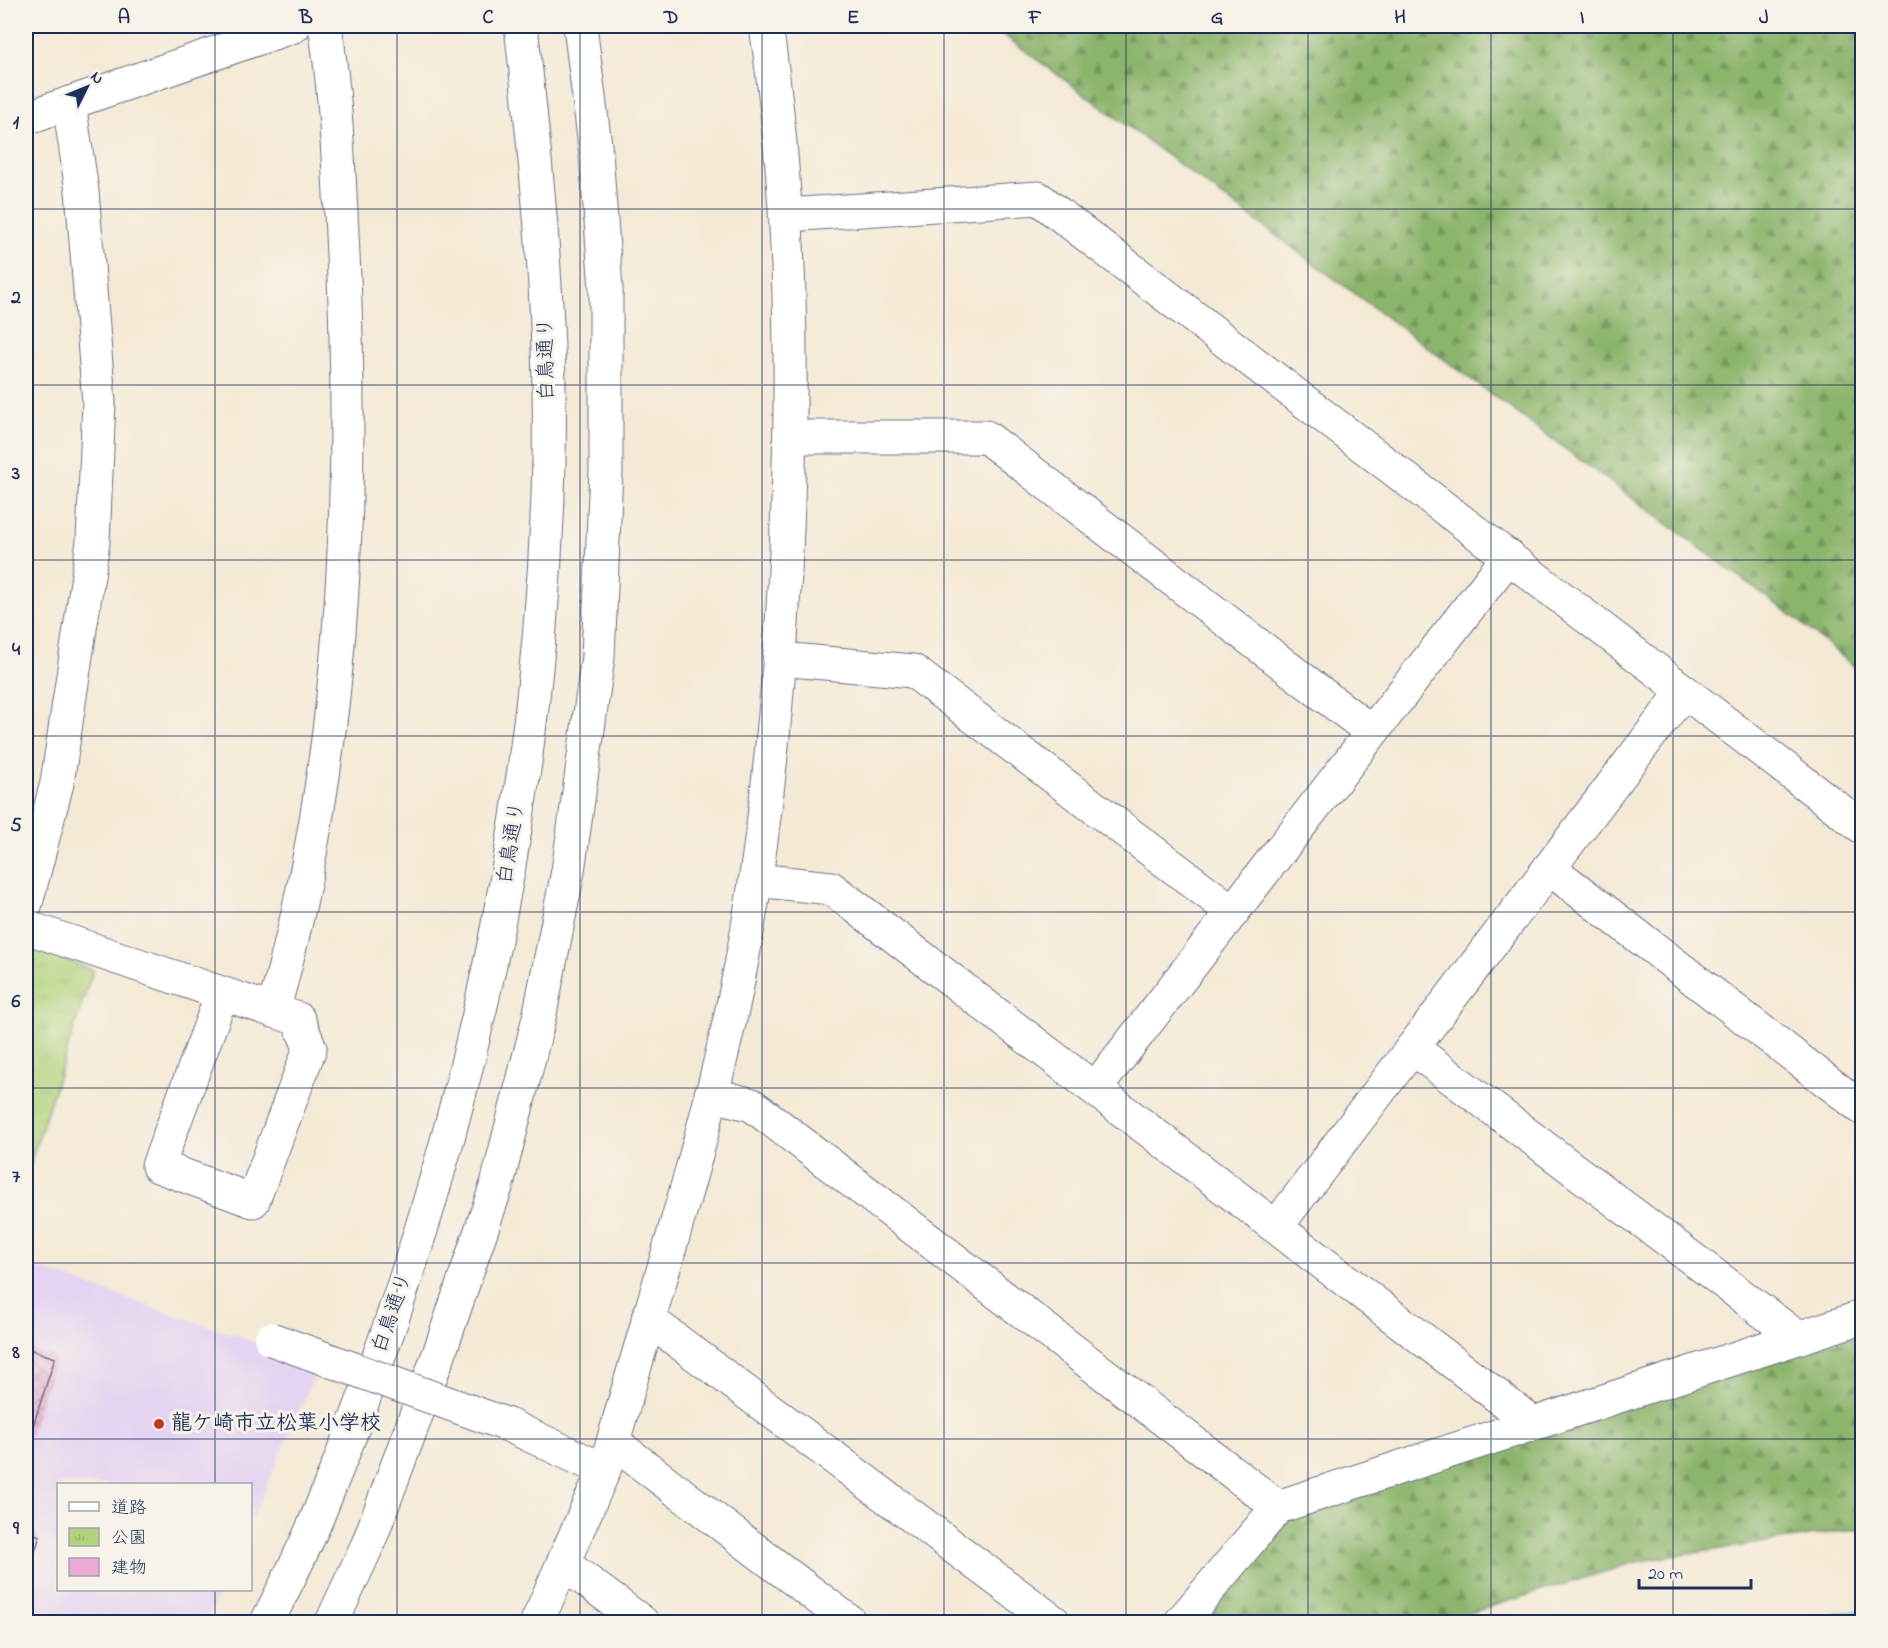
<svg xmlns="http://www.w3.org/2000/svg" width="1888" height="1648" font-family="'Indie Flower','Klee One',sans-serif">
  <defs>
    <pattern id="forest-firs" width="22" height="20" patternUnits="userSpaceOnUse" patternTransform="scale(1.5)"><rect width="22" height="20" fill="#8cb56c"/><path d="M5 1l3.5 6h-7zM16 11l3.5 6h-7z" fill="#72945c"/></pattern>
    <pattern id="park-tufts" width="24" height="20" patternUnits="userSpaceOnUse" patternTransform="scale(1.5)"><rect width="24" height="20" fill="#b0d37c"/><path d="M3 7l-1-3M5 7V3M7 7l1-3M15 17l-1-3M17 17v-4M19 17l1-3" fill="none" stroke="#97b56e"/></pattern>
    <pattern id="building-cross-hatch" width="8" height="8" patternUnits="userSpaceOnUse" patternTransform="scale(1.5)"><rect width="8" height="8" fill="#ebaad2"/><path d="M0 0l8 8M0 8l8-8" fill="none" stroke="#be8bae"/></pattern>
  </defs>
  <rect width="100%" height="100%" fill="#f7f3e8"/>
  <filter id="ink" filterUnits="userSpaceOnUse"><feTurbulence type="fractalNoise" baseFrequency=".0167" numOctaves="2"/><feDisplacementMap in="SourceGraphic" scale="12" xChannelSelector="R" yChannelSelector="G"/><feConvolveMatrix kernelMatrix="1 2 1 2 8 2 1 2 1" color-interpolation-filters="sRGB"/></filter>
  <filter id="wash" filterUnits="userSpaceOnUse"><feTurbulence type="fractalNoise" baseFrequency=".008" numOctaves="4" result="noise"/><feDisplacementMap in="SourceGraphic" scale="24" xChannelSelector="R" yChannelSelector="G"/><feGaussianBlur stdDeviation="1.35" result="paint"/><feColorMatrix in="noise" values="0 0 0 0 0 0 0 0 0 0 0 0 0 0 0 0 0 1.4 0 .05"/><feComposite in="paint" operator="in"/></filter>
  <g filter="url(#wash)">
    <rect width="100%" height="100%" fill="#f4e9d4"/>
    <!-- built -->
    <path fill="#e4d3f1" d="M26 1264 319 1364 251 1522 250 1484H58V1590H221L207 1622H26Z"/>
    <!-- forest -->
    <path fill="url(#forest-firs)" stroke="#547265" stroke-width="1.5" d="M997 26H1862V673L1795 618 997 30Z
      M1862 1334V1528L1640 1561 1460 1616 1451 1622H1200L1303 1499Z"/>
    <!-- park -->
    <path fill="url(#park-tufts)" stroke="#66816d" stroke-width="1.5" d="M26 946 93 970 26 1176Z"/>
    <g fill="none" stroke-linecap="round" stroke-linejoin="round">
      <!-- stream -->
      <path stroke="#5bc8d2" stroke-width="10" d="M1828 1622 1837 1618 1862 1613"/>
    </g>
    <g id="blocks">
      <!-- building -->
      <path fill="url(#building-cross-hatch)" d="M26 1348 55 1358 30 1435 26 1433Z
        M26 1531 40 1536 26 1578Z"/>
    </g>
  </g>
  <g filter="url(#ink)">
    <use href="#blocks" fill-opacity="0" stroke="#677087" stroke-width="1.5"/>
    <g fill="none" stroke-linecap="round" stroke-linejoin="round">
      <defs>
        <path id="street" d="M26 118 294 26
          M787 215 1038 198 1862 827
          M791 437H986L1372 732
          M781 659 913 671 1233 912
          M1549 868 1862 1108
          M756 880 831 888 1534 1424
          M26 903 57 783 93 542 99 402 82 191 69 103
          M26 927 298 1019 310 1048 253 1201 158 1166 222 994
          M273 1011C343 767 355 506 343 254 339 177 337 102 325 26
          M1412 1048 1798 1338
          M1095 1089 1509 556
          M711 1094 752 1105 1278 1507
          M1276 1227 1684 691
          M648 1319 1054 1622
          M508 1425 604 1470
          M613 1442 850 1622
          M564 1564 642 1622
          M537 1622 604 1470 613 1442C655 1294 703 1147 735 996 765 850 779 700 786 552 794 376 792 200 766 26
          M1181 1622 1278 1507 1862 1317"/>
        <path id="secondary" d="M267 1622C284 1588 302 1554 317 1518 456 1183 541 825 549 461 552 315 537 170 521 26
          M332 1622 368 1544 439 1354 497 1184 539 1018 568 871 598 657 606 470V289L596 153 580 26"/>
      </defs>
      <!-- street casing -->
      <use href="#street" stroke="#677087" stroke-width="35"/>
      <!-- secondary casing -->
      <use href="#secondary" stroke="#677087" stroke-width="35"/>
      <!-- street -->
      <use href="#street" stroke="#fff" stroke-width="33"/>
      <!-- secondary -->
      <use href="#secondary" stroke="#fff" stroke-width="33"/>
      <defs>
        <path id="street-bridge" d="M271 1339 508 1425"/>
      </defs>
      <!-- street-bridge casing -->
      <use href="#street-bridge" stroke="#677087" stroke-width="35" stroke-linecap="butt"/>
      <!-- street-bridge -->
      <use href="#street-bridge" stroke="#fff" stroke-width="33"/>
    </g>
  </g>
  <!-- grid -->
  <path fill="none" stroke="#1b2f5e" stroke-width="1.5" stroke-opacity="0.55" d="M215 26V1484M397 26V1622M580 26V1622M762 26V1622M944 26V1622M1126 26V1622M1308 26V1622M1491 26V1622M1673 26V1622M26 209H1862M26 385H1862M26 560H1862M26 736H1862M26 912H1862M26 1088H1862M26 1263H1862M26 1439H1862M215 1590V1622"/>
  <!-- markers -->
  <circle fill="#c8321e" stroke="#f7f3e8" stroke-width="2" cx="159" cy="1424" r="6"/>
  <g text-anchor="middle" dominant-baseline="central" stroke-width="6" stroke-linejoin="round" paint-order="stroke">
    <!-- street labels -->
    <g font-size="21" fill="#1b2f5e" stroke="#f7f3e8">
      <text transform="translate(547 359) rotate(-91)">白鳥通り</text>
      <text transform="translate(512 843) rotate(-81)">白鳥通り</text>
      <text transform="translate(393 1313) rotate(-71)">白鳥通り</text>
    </g>
    <!-- poi labels -->
    <g font-size="21" font-weight="bold" fill="#1b2f5e" stroke="#f7f3e8" text-anchor="start">
      <text x="171" y="1424">龍ケ崎市立松葉小学校</text>
    </g>
  </g>
  <!-- margin -->
  <rect width="1888" height="1648" fill="none" stroke="#f7f3e8" stroke-width="66"/>
  <!-- legend -->
  <rect x="57" y="1483" width="195" height="108" fill="#f7f3e8" stroke="#9fa5b1" stroke-width="1.5"/>
  <rect x="69" y="1502" width="30" height="9" fill="#ffffff" stroke="#9fa5b1" stroke-width="1.5"/>
  <text x="111" y="1513" font-size="18" fill="#1b2f5e">道路</text>
  <rect x="69" y="1528" width="30" height="18" fill="url(#park-tufts)" stroke="#9fa5b1" stroke-width="1.5"/>
  <text x="111" y="1543" font-size="18" fill="#1b2f5e">公園</text>
  <rect x="69" y="1558" width="30" height="18" fill="#ebaad2" stroke="#9fa5b1" stroke-width="1.5"/>
  <text x="111" y="1573" font-size="18" fill="#1b2f5e">建物</text>
  <!-- north arrow -->
  <g transform="translate(87 87) rotate(47)" stroke="#f7f3e8" stroke-width="4.5" paint-order="stroke">
  <path d="M0-4.5L10 22L0 15L-10 22Z" fill="#1b2f5e"/>
  <text y="-9" font-size="16" font-weight="bold" text-anchor="middle" fill="#1b2f5e">N</text>
  </g>
  <!-- scale -->
  <path d="M1639 1579v9h112v-9" fill="none" stroke="#1b2f5e" stroke-width="3"/>
  <text x="1648" y="1579" font-size="18" fill="#1b2f5e" stroke="#f7f3e8" stroke-width="4.5" paint-order="stroke">20 m</text>
  <rect x="33" y="33" width="1822" height="1582" fill="none" stroke="#1b2f5e" stroke-width="2"/>
  <g font-size="20" text-anchor="middle" font-weight="bold" fill="#1b2f5e">
    <text x="124" y="23">A</text>
    <text x="306" y="23">B</text>
    <text x="488" y="23">C</text>
    <text x="671" y="23">D</text>
    <text x="853" y="23">E</text>
    <text x="1035" y="23">F</text>
    <text x="1217" y="23">G</text>
    <text x="1400" y="23">H</text>
    <text x="1582" y="23">I</text>
    <text x="1764" y="23">J</text>
    <text x="16" y="128">1</text>
    <text x="16" y="303">2</text>
    <text x="16" y="479">3</text>
    <text x="16" y="655">4</text>
    <text x="16" y="831">5</text>
    <text x="16" y="1007">6</text>
    <text x="16" y="1182">7</text>
    <text x="16" y="1358">8</text>
    <text x="16" y="1534">9</text>
  </g>
</svg>
